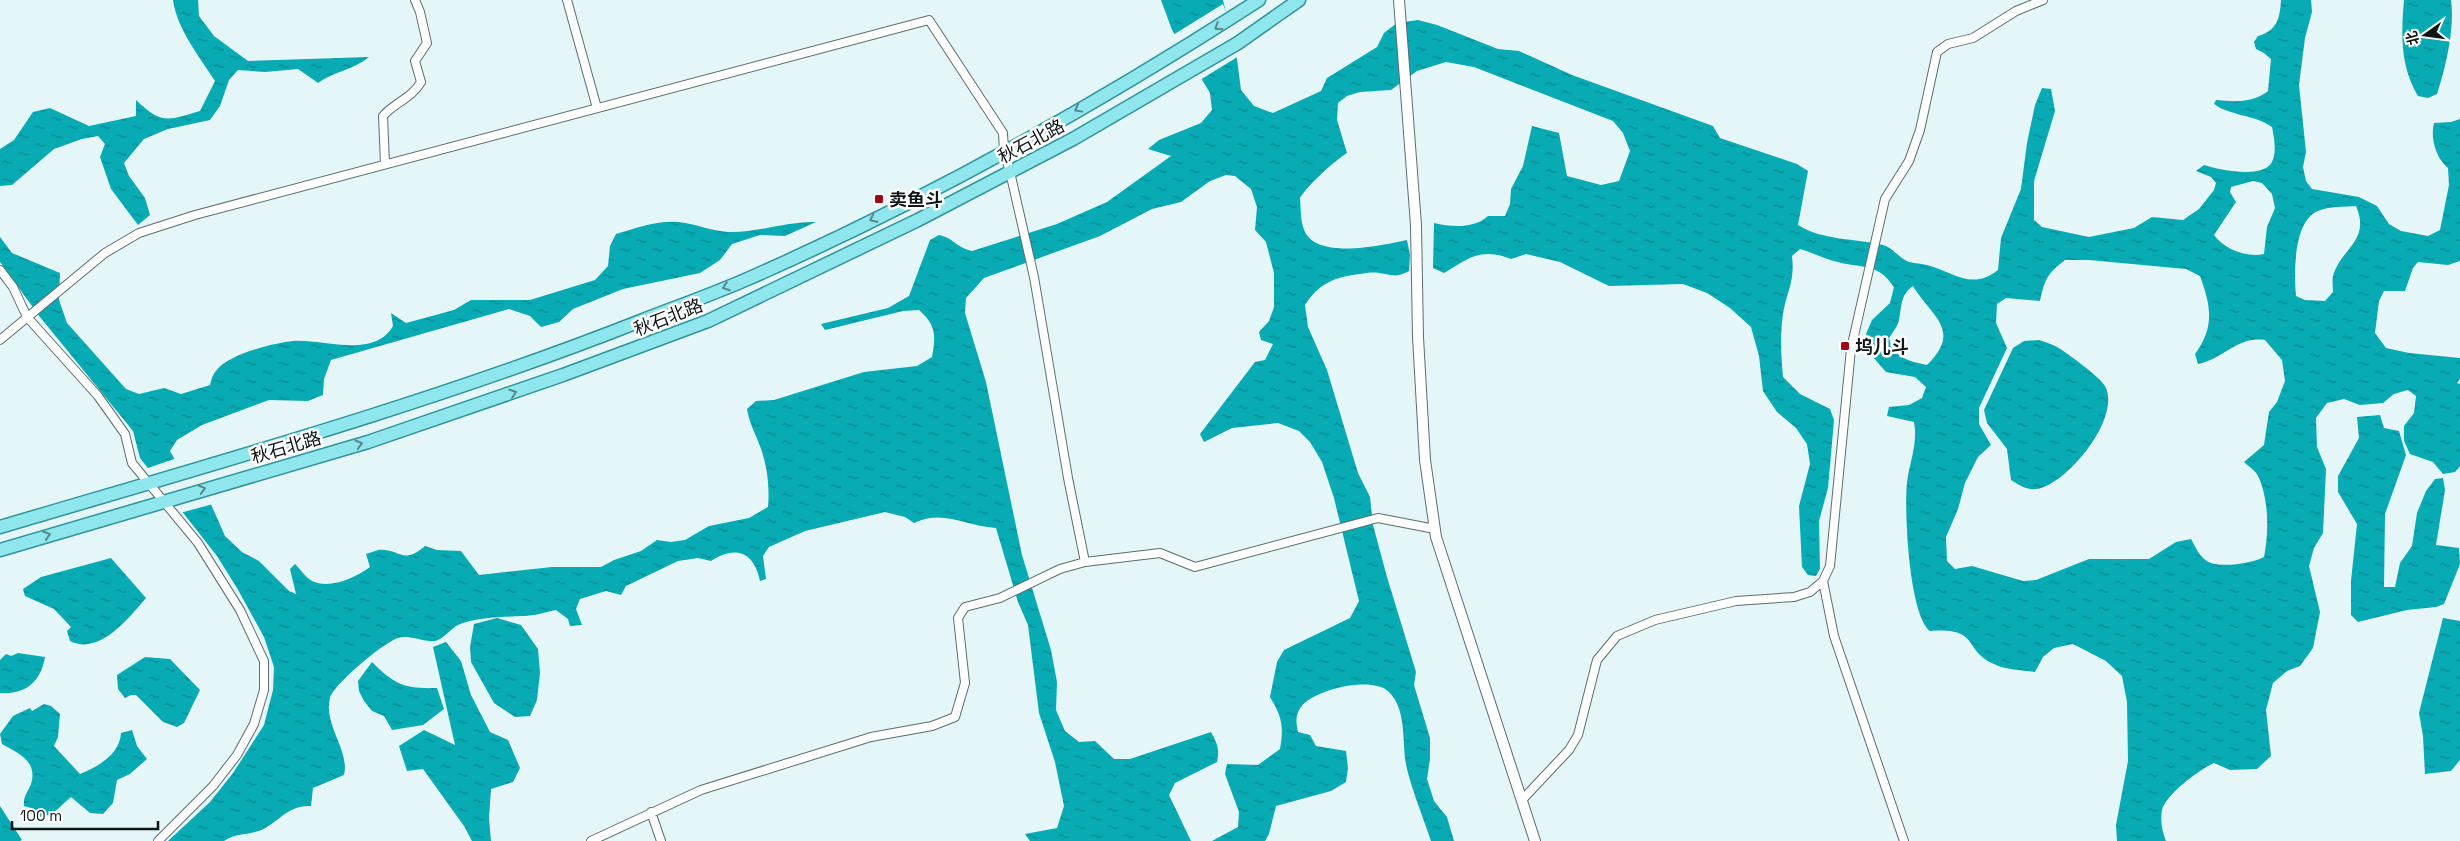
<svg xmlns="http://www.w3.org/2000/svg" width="2460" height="841" font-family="'Space Grotesk','Noto Sans SC',sans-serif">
  <defs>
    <pattern id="water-ripples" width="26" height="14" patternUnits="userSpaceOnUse" patternTransform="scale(1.25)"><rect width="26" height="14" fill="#08aab4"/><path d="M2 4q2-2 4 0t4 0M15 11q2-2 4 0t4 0" fill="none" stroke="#078991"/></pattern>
  </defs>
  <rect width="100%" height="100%" fill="#e4f6f8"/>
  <!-- water -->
  <path fill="url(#water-ripples)" fill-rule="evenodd" d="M173 0H198L199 16 214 36 248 61 369 57C354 70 334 71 318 83L298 69 265 72 238 70 229 80 220 106 210 120 168 129 144 139 124 163 129 176 145 198 150 215 138 225 111 189 100 157 105 144 98 136 82 139 54 149 12 185 0 186V149L14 140 33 112 50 108 89 126 136 116V100C161 124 167 121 200 111L215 81C199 56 177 29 173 0Z
    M1161 0H1223L1237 59 1241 90 1254 106 1273 113 1321 91 1327 78 1377 47 1384 33 1397 23 1418 20 1437 25 1498 49 1519 51 1572 75 1713 126 1720 138 1797 164 1808 171 1798 225C1824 241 1854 238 1883 245 1891 247 1898 256 1905 260 1911 264 1920 263 1927 265 1954 272 1971 291 1998 270L2001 238 2021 189 2027 143 2035 105 2042 88 2051 89 2055 111 2034 181V220L2042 227 2089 237 2134 228 2152 217 2183 220 2199 209 2214 190 2216 183 2211 177 2196 171 2204 165C2219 170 2263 179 2272 162 2277 152 2274 137 2272 127 2253 114 2230 116 2214 104L2216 100C2234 102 2253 103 2268 91L2271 59 2264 53 2256 49 2254 42 2258 36C2277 31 2280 18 2281 0H2311L2312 12 2305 38 2299 85 2306 152 2303 167 2306 181 2312 189 2359 197 2377 206 2389 224 2401 231 2428 236 2440 230 2449 185 2448 168C2436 158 2430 138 2434 123L2451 122 2460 119V261L2448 265 2418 262 2413 268 2405 291H2384L2379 301 2375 333 2386 348 2409 353 2460 358V379L2457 383 2460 384V466L2455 472 2443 474 2433 462 2410 454 2404 441V426L2414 413 2416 396 2408 390 2394 394 2383 403 2360 405 2344 399 2327 403 2316 418 2317 447 2326 469 2323 533 2314 548 2309 566 2320 612 2313 648 2300 666 2287 671 2273 683 2266 710 2271 756 2257 769 2230 770 2214 763C2199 770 2166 794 2162 810 2160 820 2162 831 2166 841H2117L2116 825 2128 761 2127 702 2122 676 2106 661 2073 644 2054 648 2043 657 2035 672C2023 670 2005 670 1994 664 1962 650 1981 627 1930 631 1909 615 1904 510 1907 482 1910 461 1918 443 1914 422L1887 416 1889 407 1909 405 1922 398 1926 387 1915 377 1886 372 1872 356 1866 334 1872 320 1890 303 1894 287C1877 262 1863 269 1838 262 1825 259 1813 253 1800 249L1792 256C1795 282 1787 290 1783 314 1780 335 1781 356 1783 377L1800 394 1830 409 1834 420 1828 488 1819 521 1820 569 1816 576 1808 575 1802 567 1799 506 1810 464 1807 444 1796 428 1777 412 1763 391 1759 356 1751 327 1730 308 1707 293 1683 284 1609 286 1560 262 1526 254 1511 259C1481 247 1469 258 1444 273L1433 268 1434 223C1451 227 1474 229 1488 216H1505L1510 204 1511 189 1523 166 1532 126 1559 133 1567 176 1601 185 1619 181 1630 151 1623 133 1613 121 1474 67 1446 62 1417 71 1391 90 1360 92 1347 96 1338 103 1337 120 1347 153C1333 162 1308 185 1300 198 1301 209 1300 222 1305 232 1319 260 1383 245 1407 240L1410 255 1409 271C1396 278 1393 275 1379 273 1373 272 1366 273 1360 274 1335 277 1319 283 1305 305L1308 327 1327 370 1358 473 1370 497 1373 525 1387 577 1416 672 1414 685 1430 738V759L1427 779 1434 801 1447 817 1454 841H1431C1423 817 1413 793 1407 769 1401 745 1408 711 1389 692 1372 675 1313 690 1301 707 1295 715 1296 723 1298 732L1310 735 1316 746 1346 751 1348 768 1346 782 1331 791 1276 806 1269 834 1265 841H1212L1238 827 1239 812 1225 774 1227 764 1258 765 1280 749C1284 726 1282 717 1270 697L1277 662 1284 650 1350 618 1359 601 1334 498 1322 462 1310 442 1299 431 1278 423 1232 428 1204 442 1200 434 1255 362 1265 360 1273 344 1261 340 1259 332 1269 321 1274 307V273L1266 242 1255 230 1257 207 1251 189 1235 176 1226 175 1210 181 1181 202 1152 209 1100 236 984 278 966 298 965 313 986 382 1022 555 1051 650 1057 682 1056 710 1065 731 1079 742 1095 741 1114 759H1130L1211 732C1217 743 1220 749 1217 762L1175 783 1169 795 1191 841H1030L1025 834 1057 828 1064 806 1055 762 1039 713 1028 625 1018 602 996 528C965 526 943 509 914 523L905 517 885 512 805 531 769 547 763 556 766 579 760 581C754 552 736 545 711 561L698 558 678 561 626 586 621 595 606 591 580 599 576 609 582 625 570 626 568 619 556 610C546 612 534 616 523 616 503 617 483 617 463 623 452 626 447 636 438 640 429 645 411 634 398 638 383 643 334 684 330 698 323 725 350 750 344 775L313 788 311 806C286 804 276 827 255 832 244 835 234 834 224 841H168L210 802 233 773 264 725 273 690 274 667 264 637 237 588 217 556 140 458 133 431 40 317 0 262V237L12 253 60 273 59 300 67 323 126 389 139 394 164 388 181 394 210 385C211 380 213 374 216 371 228 354 274 343 293 341 324 339 374 359 393 326L391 313 406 323 454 310 471 300H530L595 280 608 266 610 246 616 234C636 228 657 220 679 222 696 224 712 231 728 232 758 233 787 221 816 222L785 236 760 235 732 244 720 260 700 273 623 289 573 309 559 322 541 327 530 316 509 309 331 360 324 379 323 395 308 401 269 400 202 425 177 440 170 451 188 483 210 502 225 536 242 552 259 561 289 591 296 594 290 569 295 564C300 569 306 578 312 581 330 590 356 577 370 567L366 554C370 553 375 551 378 550 400 548 402 566 425 546L437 550 461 551 479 575 552 567H601L614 560 641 551 657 540 671 542 685 540 709 526 749 518 768 507C770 486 767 465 760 446 755 433 749 422 747 409L756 401 774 400 864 372 917 366 932 357C936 335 936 325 919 310L903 311 825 330 821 324 888 308 909 296 930 240 939 235C954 238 955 247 972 251L1057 224 1107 202 1171 156 1148 149 1159 140 1201 123 1212 110 1210 93 1172 30ZM2253 181 2262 183 2272 194 2275 208 2267 227 2264 254C2247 258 2224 249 2214 235L2236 202 2230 192 2231 187ZM2356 206C2371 241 2341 248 2333 276 2332 281 2333 287 2333 292L2325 301 2305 300 2296 296C2294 274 2293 221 2318 211 2329 206 2344 207 2356 206ZM2065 260H2089L2186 269 2200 276C2211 306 2215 327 2195 354L2198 364C2224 359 2237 336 2265 340L2282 360 2285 381 2277 402 2269 412 2264 445 2244 462C2248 466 2256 471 2258 476 2269 499 2269 533 2264 557 2253 563 2218 569 2207 561 2199 556 2196 548 2191 539L2176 542 2149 559H2089L2036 580 2023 581 1972 566 1955 569 1947 561 1946 537 1958 509 1965 483 1978 457 1991 445 1979 424V408L2007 348 1996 323 1997 304 2006 298 2040 301C2045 279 2047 274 2065 260ZM1913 286C1931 316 1963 330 1927 365 1909 361 1893 358 1889 338 1893 332 1898 326 1899 320 1902 306 1900 295 1913 286Z
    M2404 0H2451C2455 27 2446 67 2437 94L2428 98 2418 96C2400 66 2401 34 2404 0Z
    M2039 340C2045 342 2052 344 2057 347 2067 353 2100 377 2105 386 2122 417 2067 485 2036 489 2026 490 2019 485 2011 480L2007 449 1987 423 1984 410 2013 348 2024 341Z
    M2380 415 2384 428 2399 431 2406 455 2385 514 2384 587H2395L2400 563 2412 546 2417 513 2426 491 2435 479 2443 478 2445 490 2436 545 2459 548 2460 564 2444 604 2436 607 2407 610 2358 622 2351 615V581L2357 524 2338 492V476L2359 438 2357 417Z
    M111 558 146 598C129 618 99 656 70 641L67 631 71 627 54 609 25 596 23 589 41 577Z
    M497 618 521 625 538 649 540 673 537 700 530 716 515 717 494 703 471 662 470 647 474 624Z
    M2443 618 2460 621V760L2451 771 2425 774 2423 736 2419 713Z
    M446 642 461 661 471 695 490 732 508 740 520 768 513 782 491 789 489 818 491 841H472L464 826 423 769 407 771 399 746 424 730 455 745 433 647Z
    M18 653 45 657C41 682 25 695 0 693V660L6 654 11 656Z
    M145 657 170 659 200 690 184 723 177 727 163 722 136 695H131L125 698 118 689 117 675Z
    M372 662C395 685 405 689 437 688L444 709 423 725 392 730 384 716 372 711 364 701 359 691 358 681Z
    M44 704 51 706 60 714 58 737 54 746 80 774C98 767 120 754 121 733L132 730 137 746 147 759 130 774 117 780 113 803 103 814 90 813 71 797C58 808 51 820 32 816L31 808 24 806C23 796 28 792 31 784 38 761 19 754 2 744L0 734 13 716 30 708 32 711Z
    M0 806 22 840 20 841H0Z"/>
  <!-- pier -->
  <path fill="#e4f6f8" d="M1223 4 1232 28 1239 56 1200 80 1173 35Z
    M177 458 190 481 213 504 180 513 145 469Z"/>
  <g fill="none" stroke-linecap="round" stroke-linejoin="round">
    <defs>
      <path id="minor" d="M567 0 597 108
        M385 164 383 116C394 103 412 98 421 82L415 61 427 43 420 12 415 0
        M0 270 13 287 27 317 98 396 125 434 132 463 198 543 240 610 264 661V690L254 724 237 755 213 786 158 841
        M0 340 105 253 139 233 195 215 929 20 1003 133 1004 151 1010 172 1034 277 1068 478 1085 562
        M1823 581 1834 636 1904 841
        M1522 800 1569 750 1578 735 1597 660 1617 636 1655 620 1736 601 1794 597 1810 592 1823 581 1830 566 1851 349 1885 199 1909 161 1920 130 1937 52 1948 44 1973 38 2016 11 2043 0
        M651 812 661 841
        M591 841 701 790 871 737 932 726 955 717 965 683 958 618 965 607 1000 598 1060 569 1085 562 1160 553 1195 567 1378 518 1435 529"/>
      <path id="tertiary" d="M1399 0 1416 225 1418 337 1425 460 1436 537 1535 841"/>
      <path id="primary" d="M0 527C216 463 433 403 643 320 679 306 716 293 752 277 927 200 1098 104 1259 0
        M0 550 368 442 563 375 708 321 918 220 1073 139 1238 43 1299 0"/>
    </defs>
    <!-- minor casing -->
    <use href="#minor" stroke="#5c6c6e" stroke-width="10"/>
    <!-- tertiary casing -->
    <use href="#tertiary" stroke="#5c6c6e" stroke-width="12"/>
    <!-- primary casing -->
    <use href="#primary" stroke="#31939a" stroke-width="15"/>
    <!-- minor -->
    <use href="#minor" stroke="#fff" stroke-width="8"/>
    <!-- tertiary -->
    <use href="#tertiary" stroke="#fff" stroke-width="10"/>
    <!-- primary -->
    <use href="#primary" stroke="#8fe6ed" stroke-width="12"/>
  </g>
  <!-- one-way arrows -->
  <defs><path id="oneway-chevron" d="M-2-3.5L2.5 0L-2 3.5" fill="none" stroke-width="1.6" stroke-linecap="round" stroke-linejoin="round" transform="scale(1.25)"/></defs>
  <g stroke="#55888c">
    <use href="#oneway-chevron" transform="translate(1218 27) rotate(147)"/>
    <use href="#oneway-chevron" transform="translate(1078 109) rotate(151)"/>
    <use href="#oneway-chevron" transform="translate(873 219) rotate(154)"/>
    <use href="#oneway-chevron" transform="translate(726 287) rotate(159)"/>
    <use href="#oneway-chevron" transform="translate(513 393) rotate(-19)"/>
    <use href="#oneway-chevron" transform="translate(359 444) rotate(-16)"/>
    <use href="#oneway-chevron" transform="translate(202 489) rotate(-16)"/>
    <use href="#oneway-chevron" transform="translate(47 535) rotate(-17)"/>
  </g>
  <!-- markers -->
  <g fill="#a20616" stroke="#fff" stroke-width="2">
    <rect x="874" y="194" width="10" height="10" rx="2.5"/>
    <rect x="1840" y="341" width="10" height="10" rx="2.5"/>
  </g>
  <g text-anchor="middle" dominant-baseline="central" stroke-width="5" stroke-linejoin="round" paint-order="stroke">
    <!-- street labels -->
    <g font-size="18" fill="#0f1616" stroke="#fff">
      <text transform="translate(1031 141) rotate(-28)">秋石北路</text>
      <text transform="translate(668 317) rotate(-21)">秋石北路</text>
      <text transform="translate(286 447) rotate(-16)">秋石北路</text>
    </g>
    <!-- poi labels -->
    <g font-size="18" font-weight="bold" fill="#0f1616" stroke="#fff" text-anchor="start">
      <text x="889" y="199">卖鱼斗</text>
      <text x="1855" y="346">坞儿斗</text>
    </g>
  </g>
  <!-- north arrow -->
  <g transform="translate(2425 35) rotate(256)" stroke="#ffffff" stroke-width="4" paint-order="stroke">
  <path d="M0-4L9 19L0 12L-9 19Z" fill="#0f1616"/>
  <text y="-8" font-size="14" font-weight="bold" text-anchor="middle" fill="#0f1616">北</text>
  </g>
  <!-- scale -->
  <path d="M12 821v8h146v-8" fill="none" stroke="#0f1616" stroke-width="2.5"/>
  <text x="20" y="821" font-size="15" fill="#0f1616" stroke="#ffffff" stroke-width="4" paint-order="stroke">100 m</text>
</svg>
